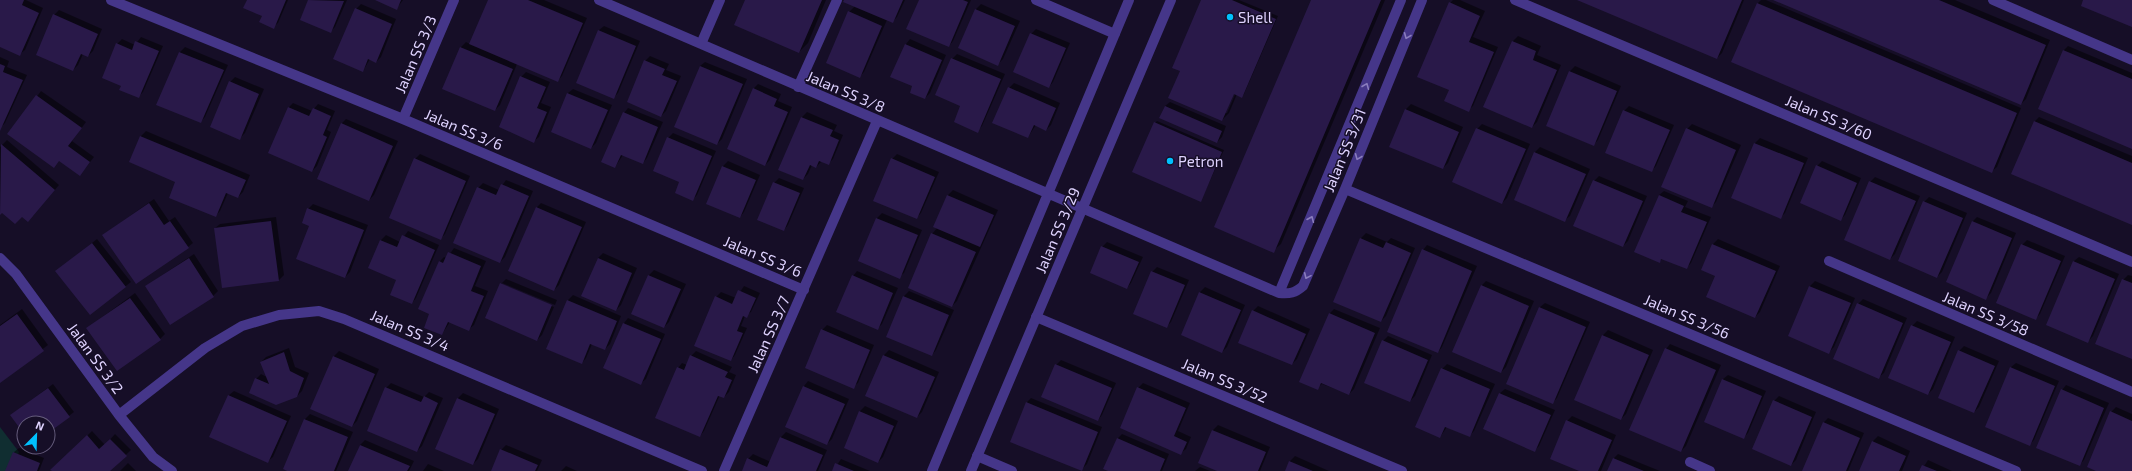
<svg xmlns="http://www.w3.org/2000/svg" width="2132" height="471" font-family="'Exo 2',sans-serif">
  <rect width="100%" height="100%" fill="#160e27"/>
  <!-- green -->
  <path fill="#102e31" d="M0 427 19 452 11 471H0Z"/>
  <!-- shadow -->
  <path fill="#0007" fill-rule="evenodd" d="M0 0H26L43 8 25 50 20 54 0 46Z
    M248 0H288L278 23 273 27Z
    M309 0H347L335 27 330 32 301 19Z
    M377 0H403L397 8Z
    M489 0H544L587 18 562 76 557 81 517 64 500 105 495 110 443 88 461 47 466 42 470 44Z
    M746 0H826L808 43 799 52Z
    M845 0H905L897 17 892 22 887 20 864 72 859 77 849 12 855 6Z
    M920 0H971L953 41 949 46Z
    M1202 0H1239L1278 16 1244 94 1242 96 1237 94 1229 113 1222 120 1181 70ZM1235 89 1237 90 1227 113H1225Z
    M1312 0H1385L1281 244 1273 251Z
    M1453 0H1460L1485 11 1473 37 1498 47 1473 106 1468 110 1450 90V3Z
    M1580 0H1744L1722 53 1717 58Z
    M1761 0H1766L2021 108 1997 167 1992 171 1757 4Z
    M1776 0H1955L2050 40 2026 99 2021 104Z
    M361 4 396 19 381 57 376 62 370 59 363 71 356 9Z
    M981 4 1020 21 1003 59 998 64 959 48 976 9Z
    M59 10 102 29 93 51 88 56 83 54 78 65 73 70 54 15Z
    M604 26 640 41 618 93 613 98 599 30Z
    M1036 29 1070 43 1053 82 1049 87 1031 34Z
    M1518 36 1541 46 1537 55 1561 65 1537 122 1532 127 1485 107 1513 41Z
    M141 37 163 46 143 92 138 97 122 85 117 44 122 39 135 45Z
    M910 39 946 55 930 93 925 98 914 86 892 76 906 44Z
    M2068 46 2132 73V148L2063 51Z
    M185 47 228 65 205 117 200 122 158 104 180 52Z
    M957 54 1005 74 982 126 977 131 962 106 952 59Z
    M650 56 669 64 666 70 681 76 666 111 661 116 645 61Z
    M0 57 9 61 7 67 27 75 5 123 0 128Z
    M705 62 747 79 722 139 717 144 700 66Z
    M1575 66 1621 86 1598 140 1593 145 1547 126 1570 71Z
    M526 72 550 82 541 103 551 107 539 137 534 141 521 77Z
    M235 77 264 89 245 133 240 138 230 82Z
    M1014 83 1060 103 1051 125 1046 130 1036 125 1028 137 1009 88Z
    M758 84 781 94 778 101 792 107 770 160 765 165 753 89Z
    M573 89 612 105 596 143 591 148 568 93Z
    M41 91 86 122 72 141 94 157 80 175 60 160 9 134Z
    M1170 102 1226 126 1222 137 1217 142 1165 106Z
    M293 103 312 111 318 104 335 111 327 130 331 132 317 166 312 171 288 108Z
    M1411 104 1463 127 1448 163 1443 168 1390 146 1406 109Z
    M1629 106 1674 125 1656 166 1651 171 1624 111Z
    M628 108 663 122 647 158 643 163 623 155 615 167 624 113Z
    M807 112 837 125 834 131 843 135 833 159 828 164 822 161 816 167 812 165 808 174 803 179 780 169 802 117Z
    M2039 117 2132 156V224L2034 122Z
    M346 119 398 141 374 195 369 200 341 124Z
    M1157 121 1224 150 1201 200 1155 123Z
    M1482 124 1530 144 1507 198 1502 203 1477 129Z
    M1692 124 1741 145 1716 202 1711 207 1687 129Z
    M146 131 250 175 243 192 238 197 228 193 220 211 215 216 177 181 130 162 141 136Z
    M673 133 716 151 697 195 692 200 668 138Z
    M1760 138 1808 158 1785 213 1780 218 1732 198 1755 143Z
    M7 140 59 185 33 216 2 212 0 214V147Z
    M1540 147 1590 169 1570 216 1565 220 1515 199 1535 152Z
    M420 154 470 176 445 234 440 239 415 159Z
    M897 154 939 172 921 213 916 218 892 159Z
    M728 161 760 175 744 212 740 217 708 203 723 166Z
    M1822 161 1861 178 1845 215 1840 220 1817 166Z
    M1599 176 1647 196 1628 241 1623 246 1594 181Z
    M1875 177 1920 196 1895 254 1890 259 1870 182Z
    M779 178 804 188 788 225 784 230 774 183Z
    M506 180 533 191 505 257 500 262 478 188 483 183 499 190Z
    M953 190 998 210 957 301 952 306 932 234 937 228 935 227 948 195Z
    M1664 191 1688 201 1685 207 1711 217 1691 263 1686 268 1663 258 1659 261V195Z
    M1929 197 1967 213 1942 272 1937 277 1924 202Z
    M154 199 169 221 175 217 193 243 188 247 103 235Z
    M541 203 586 222 559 285 554 290 536 208Z
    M313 204 368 225 350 272 345 277 310 225 308 209Z
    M882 213 922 230 904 273 899 277 859 260 877 218Z
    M276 217 284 275 279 280 215 228 220 224Z
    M1977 217 2016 233 1991 293 1986 298 1972 222Z
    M408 231 439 245 416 298 412 303 398 280 369 268 381 240 386 235 400 242Z
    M1366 233 1387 242 1391 238 1415 248 1386 316 1381 321 1361 238Z
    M97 239 131 282 90 314 57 271Z
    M1718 239 1780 266 1760 312 1755 317 1716 275 1702 270 1713 244Z
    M2027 240 2065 256 2040 314 2035 319 2022 245Z
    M1107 242 1143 257 1131 283 1127 288 1102 247Z
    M1427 245 1477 266 1442 347 1438 352 1423 250Z
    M454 248 486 261 475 286 488 291 474 325 469 329 450 322 442 334 439 262 444 257 447 258Z
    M603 253 637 268 621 305 616 310 598 258Z
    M194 254 218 291 213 296 146 286Z
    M2079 257 2119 274 2093 336 2088 341 2048 324 2074 261Z
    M1157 267 1189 280 1171 322 1166 327 1152 272Z
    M654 270 686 284 669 322 664 327 633 314 649 275Z
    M857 271 898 288 882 324 877 329 853 276Z
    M2128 275 2132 276V358L2123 280Z
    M506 279 557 300 555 305 502 283Z
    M1486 281 1534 301 1506 367 1501 372 1481 286Z
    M1815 281 1855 298 1834 347 1829 352 1789 335 1810 286Z
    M502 283V285L554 307 542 335 537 340 501 284Z
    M744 286 760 293 751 312 745 316 741 326 747 328 735 355 731 360 716 297 721 292 736 298Z
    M1205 287 1245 305 1227 347 1222 352 1182 335 1200 292Z
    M909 291 954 310 936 350 932 355 887 336 904 296Z
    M135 293 165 334 160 339 93 324Z
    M573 295 621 316 610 344 605 349 592 344 586 358 582 363 547 349 568 300Z
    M1863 299 1907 318 1884 373 1879 377 1858 304Z
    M1545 303 1590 322 1557 398 1552 403 1508 384 1540 307Z
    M1258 306 1310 329 1297 359 1292 364 1253 311Z
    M22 309 48 345 0 381V325Z
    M1334 309 1380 328 1354 389 1349 394 1322 384 1317 388 1329 314Z
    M628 318 665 334 646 379 641 383 624 323Z
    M1917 321 1955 337 1933 389 1928 394 1912 326Z
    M827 325 874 345 858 383 853 387 822 330Z
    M1608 330 1653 350 1626 414 1621 419 1576 399 1603 335Z
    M1388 336 1432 355 1415 396 1410 401 1383 341Z
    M1670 344 1721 365 1686 446 1681 451 1666 349Z
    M1964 346 1999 361 1979 407 1974 412 1959 351Z
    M289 348 295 367 309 373 302 391 297 396 256 379 261 374 267 377 261 362 266 357Z
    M889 350 939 372 922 412 917 417 867 396 884 355Z
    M339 351 379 369 357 421 352 426 311 409 334 356Z
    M696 351 732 367 729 372 736 375 729 392 724 397 720 395 704 431 700 436 678 368 682 363 687 365 691 356Z
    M1061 360 1116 383 1102 415 1098 420 1056 365Z
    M2016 363 2059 381 2034 440 2030 444 2011 367Z
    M1447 364 1495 384 1474 431 1469 436 1447 427 1440 437 1442 369Z
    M1728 375 1766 391 1748 433 1743 438 1705 421 1723 379Z
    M808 381 849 399 832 439 827 444 804 386Z
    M391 383 424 397 429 392 443 398 422 446 417 451 386 388Z
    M1143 383 1190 403 1178 431 1191 437 1186 449 1181 453 1138 388Z
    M53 384 74 412 48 432V423H24V432L11 415Z
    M2066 385 2109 403 2084 460 2079 465 2062 390Z
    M1505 389 1555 410 1539 446 1535 450 1500 393Z
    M234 391 291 416 273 457 268 461 211 436 229 395Z
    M463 393 499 409 478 459 473 464 437 449 458 398Z
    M1779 396 1816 412 1796 460 1791 465 1774 401Z
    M1031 398 1102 427 1087 464 1082 469 1026 403Z
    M865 406 898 421 883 457 878 462 845 448 860 411Z
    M2116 407 2132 414V471H2098L2111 412Z
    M310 414 353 432 336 471H289L284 469 305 419Z
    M1572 416 1616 435 1601 471H1581L1567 421Z
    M1828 418 1864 433 1848 471H1803L1823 423Z
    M1218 425 1270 447 1260 471H1220L1199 462 1213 430Z
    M92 431 105 445 115 434 131 450 109 471H53L52 470Z
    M786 432 827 450 818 471H743L748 459 753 454 771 462 781 437Z
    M1122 434 1169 454 1162 471H1110L1117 439Z
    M1878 436 1910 451 1902 471H1860L1873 441Z
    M365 440 414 461 409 471H349L360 445Z
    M506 445 542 460 537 471H492L501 450Z
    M19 448 44 458 39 471H6L14 452Z
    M1618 454 1660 471H1608L1614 458Z
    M1295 456 1329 471H1286L1290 461Z
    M841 459 870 471H833Z
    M1928 460 1952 471H1921Z
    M128 463 136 471H120Z
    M428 464 444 471H423Z
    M566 466 577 471H561Z
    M1200 467 1210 471H1195Z"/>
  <!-- building -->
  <path fill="#291949" d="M0 0H24L22 5 39 13 20 56 0 47Z
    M247 0H286L274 29 259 22 262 16 243 8Z
    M308 0 344 1 331 33 300 20Z
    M375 0H401L397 10Z
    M488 0H528L583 23 558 82 469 44Z
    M745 0H822L799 53 734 25Z
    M844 0H903L893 23 843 2Z
    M919 0H963L968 2 949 47 906 29Z
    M1201 0H1232L1276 19 1242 98 1234 94 1222 121 1168 98 1180 71 1172 68Z
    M1311 0H1381L1274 253 1214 227Z
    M1577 0H1742L1717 59Z
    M1773 0H1939L2046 45 2021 105Z
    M2083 0H2132V27L2081 6Z
    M1449 2 1480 16 1469 42 1494 52 1469 112 1444 101 1449 90 1417 77Z
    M1757 3 2017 113 1992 173 1731 62Z
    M355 8 392 24 376 63 368 59 363 72 333 59Z
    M975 9 1015 26 998 66 958 48Z
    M848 11 882 26 860 78 826 63Z
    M53 14 98 34 88 57 81 54 73 71 36 55Z
    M598 30 636 46 614 99 576 83Z
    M1030 33 1066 48 1049 88 1013 72Z
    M135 41 159 51 139 98 119 90 121 86 102 78 116 43 132 50Z
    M1512 41 1536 51 1533 60 1557 70 1532 128 1483 107Z
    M905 44 942 60 925 99 910 93 912 86 890 77Z
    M460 47 513 69 495 111 442 89Z
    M2063 50 2132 79V149L2038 109Z
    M179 52 224 70 201 123 156 105Z
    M951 58 1001 79 978 133 954 122 960 106 935 95Z
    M644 60 665 69 662 75 677 81 661 117 627 102Z
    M0 64 5 66 3 72 23 80 0 131Z
    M700 66 743 84 717 145 674 127Z
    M1569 71 1617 91 1594 146 1546 126Z
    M520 76 546 87 537 108 547 112 534 143 499 127Z
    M229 81 259 94 240 140 210 127Z
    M1008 87 1056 108 1046 131 1034 125 1028 138 992 123Z
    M753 88 777 99 774 106 788 112 765 166 727 149Z
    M567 93 608 110 591 149 551 132Z
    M36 95 82 128 68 146 90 162 80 176 59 161 54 168 7 134Z
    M1165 106 1222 131 1217 143 1159 118Z
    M288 107 309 116 313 108 331 116 323 135 327 137 312 172 268 153Z
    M1405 109 1459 132 1443 169 1389 147Z
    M1623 110 1670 130 1652 172 1605 153Z
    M623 112 658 127 643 164 621 155 615 168 601 162Z
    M801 117 833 130 830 136 839 140 829 165 819 161 816 168 810 165 803 180 778 170Z
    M2034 121 2132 163V225L2011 174Z
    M1154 122 1222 152 1201 202 1132 172Z
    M341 123 393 146 369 201 317 179Z
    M1476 128 1526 149 1502 204 1452 182Z
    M1686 128 1736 150 1712 208 1661 187Z
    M140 136 246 180 238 198 226 193 216 217 169 198 175 182 129 162Z
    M667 137 712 156 693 201 675 193 679 182 653 171Z
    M1754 143 1804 163 1781 219 1731 198Z
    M1 144 55 190 28 222 22 217 15 224 2 213 0 215Z
    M1534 152 1586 174 1565 222 1514 200Z
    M414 158 466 181 441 240 389 218Z
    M891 158 935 177 917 219 873 201Z
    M1816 165 1857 183 1841 221 1800 203Z
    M722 166 756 180 740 218 706 204Z
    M1593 180 1643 201 1623 247 1573 226Z
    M1869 181 1916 201 1890 260 1844 240Z
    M773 182 800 193 784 231 757 220Z
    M501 184 529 196 500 263 453 243 477 187 496 195Z
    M947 195 994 215 980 247 933 227Z
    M1659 195 1684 206 1681 212 1707 222 1687 269 1661 259 1660 263 1634 252Z
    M1923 201 1963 218 1937 278 1898 261Z
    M149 203 164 225 170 221 189 248 136 284 102 235Z
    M536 207 582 227 554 291 508 271Z
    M307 208 364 230 345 278 296 259 309 226 302 223Z
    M876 218 918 235 900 279 858 261Z
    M271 221 279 281 222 288 214 228Z
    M1972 221 2012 238 1986 300 1946 282Z
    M931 233 976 252 952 307 908 288Z
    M402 235 435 250 412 304 390 295 396 280 368 268 380 240 397 247Z
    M1360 238 1383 248 1386 242 1411 253 1381 322 1333 302Z
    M92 243 126 287 90 315 55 271Z
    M1712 244 1776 271 1755 318 1706 297 1715 276 1701 270Z
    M2021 244 2061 261 2036 320 1996 303Z
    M1101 246 1139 262 1127 289 1090 273Z
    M1422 249 1472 271 1438 353 1387 332Z
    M448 252 481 266 471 291 484 296 469 331 448 322 442 335 424 328 429 314 418 309 439 261 443 263Z
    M189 258 214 297 170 325 145 286Z
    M598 258 632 273 616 311 581 296Z
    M2073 261 2115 279 2088 343 2046 325Z
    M1151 271 1185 285 1167 328 1133 314Z
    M648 275 681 289 664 328 631 314Z
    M852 275 893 293 878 330 836 312Z
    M2122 279 2132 283V359L2095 344Z
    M500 283 552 305 537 341 485 318Z
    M1481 285 1529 306 1501 373 1452 352Z
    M1809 286 1851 303 1829 354 1788 336Z
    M738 290 756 298 747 318 743 316 737 331 743 333 731 361 694 346 715 296 732 304Z
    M1199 292 1241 310 1222 353 1181 335Z
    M903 296 949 315 932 356 886 337Z
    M130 298 161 340 117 371 86 328Z
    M567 300 617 321 605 350 590 344 582 364 546 349Z
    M1857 303 1903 323 1879 379 1833 359Z
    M1539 307 1586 327 1553 404 1506 384Z
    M1252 310 1306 334 1292 365 1238 343Z
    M1329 313 1375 333 1349 395 1321 383 1318 390 1299 382Z
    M17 314 44 351 0 383V326Z
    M623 323 661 339 641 385 603 368Z
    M1911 325 1951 342 1928 395 1888 378Z
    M821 329 870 350 854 389 805 368Z
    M1602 335 1649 355 1621 420 1574 400Z
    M1382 340 1428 360 1410 402 1364 383Z
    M1665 348 1716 370 1681 452 1629 430Z
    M1958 350 1995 366 1974 413 1938 398Z
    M284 352 290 371 304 378 297 397 276 405 249 393 255 378 269 384 260 362Z
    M690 355 728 372 725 377 732 380 724 398 718 396 700 437 655 418 677 367 684 370Z
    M883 355 935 377 917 418 865 396Z
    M333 356 375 374 352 427 310 409Z
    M1055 364 1112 388 1098 421 1041 397Z
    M2010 367 2055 386 2030 446 1985 427Z
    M1441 368 1490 389 1470 437 1445 427 1440 438 1415 427Z
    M1722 379 1762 396 1744 439 1704 422Z
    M803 386 845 404 827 445 785 427Z
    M385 387 421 402 424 396 438 403 417 452 367 431Z
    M1137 387 1186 408 1174 436 1187 442 1181 455 1120 428Z
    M48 388 70 417 48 433V423H24V434L10 415Z
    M2061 389 2104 408 2080 466 2036 448Z
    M1499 393 1551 415 1535 452 1483 429Z
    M228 395 287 421 268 463 209 437Z
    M457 398 495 414 473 465 435 449Z
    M1773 400 1812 417 1791 466 1752 449Z
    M1026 402 1098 432 1082 471 1010 442Z
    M859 411 894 426 878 463 844 448Z
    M2110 411 2132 421V471H2096L2087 467Z
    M304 419 348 437 334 471H287L283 469Z
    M1566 420 1612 440 1598 471H1579L1550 459Z
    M1823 422 1860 438 1846 471H1802Z
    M1212 430 1266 452 1258 471H1217L1198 463Z
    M87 435 99 449 110 439 127 456 110 471H52L50 470Z
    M780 437 823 455 816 471H742L747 458 767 467Z
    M1117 438 1165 459 1160 471H1108L1103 469Z
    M1872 441 1906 456 1899 471H1859Z
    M360 445 410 466 407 471H348Z
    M500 449 538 465 535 471H491Z
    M13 452 40 463 37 471H5Z
    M1613 458 1644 471H1607Z
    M1289 461 1313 471H1285Z
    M835 463 854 471H832Z
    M1922 465 1937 471H1919Z"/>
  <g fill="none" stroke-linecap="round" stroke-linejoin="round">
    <!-- minor -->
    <path stroke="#453689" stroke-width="10" d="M111 0 403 119 804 290
      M599 0 1279 293C1290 294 1295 293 1303 286L1345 189 1422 0
      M1036 0 1115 34
      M1515 0 2132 262
      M1993 0 2132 60
      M701 44 720 0
      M798 87 837 0
      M403 119 454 0
      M1345 189 2016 471
      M0 258 16 274 119 415 153 457 172 471
      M1829 261 2132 392
      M1279 293 1401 0
      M1036 317 1402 471
      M119 415 205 348 242 326 279 315 319 311 344 319 702 471
      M977 456 1012 471
      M1690 462 1710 471
      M724 471 877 121
      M932 471 1129 0"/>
    <!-- tertiary -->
    <path stroke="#453689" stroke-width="10" d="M971 471 1171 0"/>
  </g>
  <!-- one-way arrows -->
  <defs><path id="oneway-chevron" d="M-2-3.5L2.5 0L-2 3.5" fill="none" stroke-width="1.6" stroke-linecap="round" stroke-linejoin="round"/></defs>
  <g stroke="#8a7dbe">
    <use href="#oneway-chevron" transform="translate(1407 36) rotate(112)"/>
    <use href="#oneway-chevron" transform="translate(1366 86) rotate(-68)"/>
    <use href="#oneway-chevron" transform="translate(1358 157) rotate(112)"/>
    <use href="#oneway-chevron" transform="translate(1311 219) rotate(-67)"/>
    <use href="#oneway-chevron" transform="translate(1307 276) rotate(114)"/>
  </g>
  <!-- markers -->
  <g fill="#00c0fe" stroke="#160e27" stroke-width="1.5">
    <circle cx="1230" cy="17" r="4"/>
    <circle cx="1170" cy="161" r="4"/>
  </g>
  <g text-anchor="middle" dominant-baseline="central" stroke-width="3" stroke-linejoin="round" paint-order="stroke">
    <!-- poi labels -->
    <g font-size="15" fill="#dfd3ff" stroke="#160e27" text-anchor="start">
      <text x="1238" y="17">Shell</text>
      <text x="1178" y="161">Petron</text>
    </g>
    <!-- street labels -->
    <g font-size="15" fill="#dfd3ff" stroke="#160e27">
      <text transform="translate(415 54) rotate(-67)">Jalan SS 3/3</text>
      <text transform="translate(846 91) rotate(23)">Jalan SS 3/8</text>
      <text transform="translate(1829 117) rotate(23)">Jalan SS 3/60</text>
      <text transform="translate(464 129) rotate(23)">Jalan SS 3/6</text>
      <text transform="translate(1344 150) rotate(-68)">Jalan SS 3/31</text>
      <text transform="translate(1057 230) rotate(-67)">Jalan SS 3/29</text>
      <text transform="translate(763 256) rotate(23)">Jalan SS 3/6</text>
      <text transform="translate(1986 313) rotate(23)">Jalan SS 3/58</text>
      <text transform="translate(1687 316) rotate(23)">Jalan SS 3/56</text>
      <text transform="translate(410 330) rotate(23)">Jalan SS 3/4</text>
      <text transform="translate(768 334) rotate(-66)">Jalan SS 3/7</text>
      <text transform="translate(96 358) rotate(54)">Jalan SS 3/2</text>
      <text transform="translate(1225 380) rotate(23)">Jalan SS 3/52</text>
    </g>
  </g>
  <!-- north arrow -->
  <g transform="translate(36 435) rotate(23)"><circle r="19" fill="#160e27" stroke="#665d7d"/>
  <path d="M0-3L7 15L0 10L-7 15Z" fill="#00c0fe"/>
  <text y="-6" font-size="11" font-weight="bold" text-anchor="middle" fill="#dfd3ff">N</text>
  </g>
</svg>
